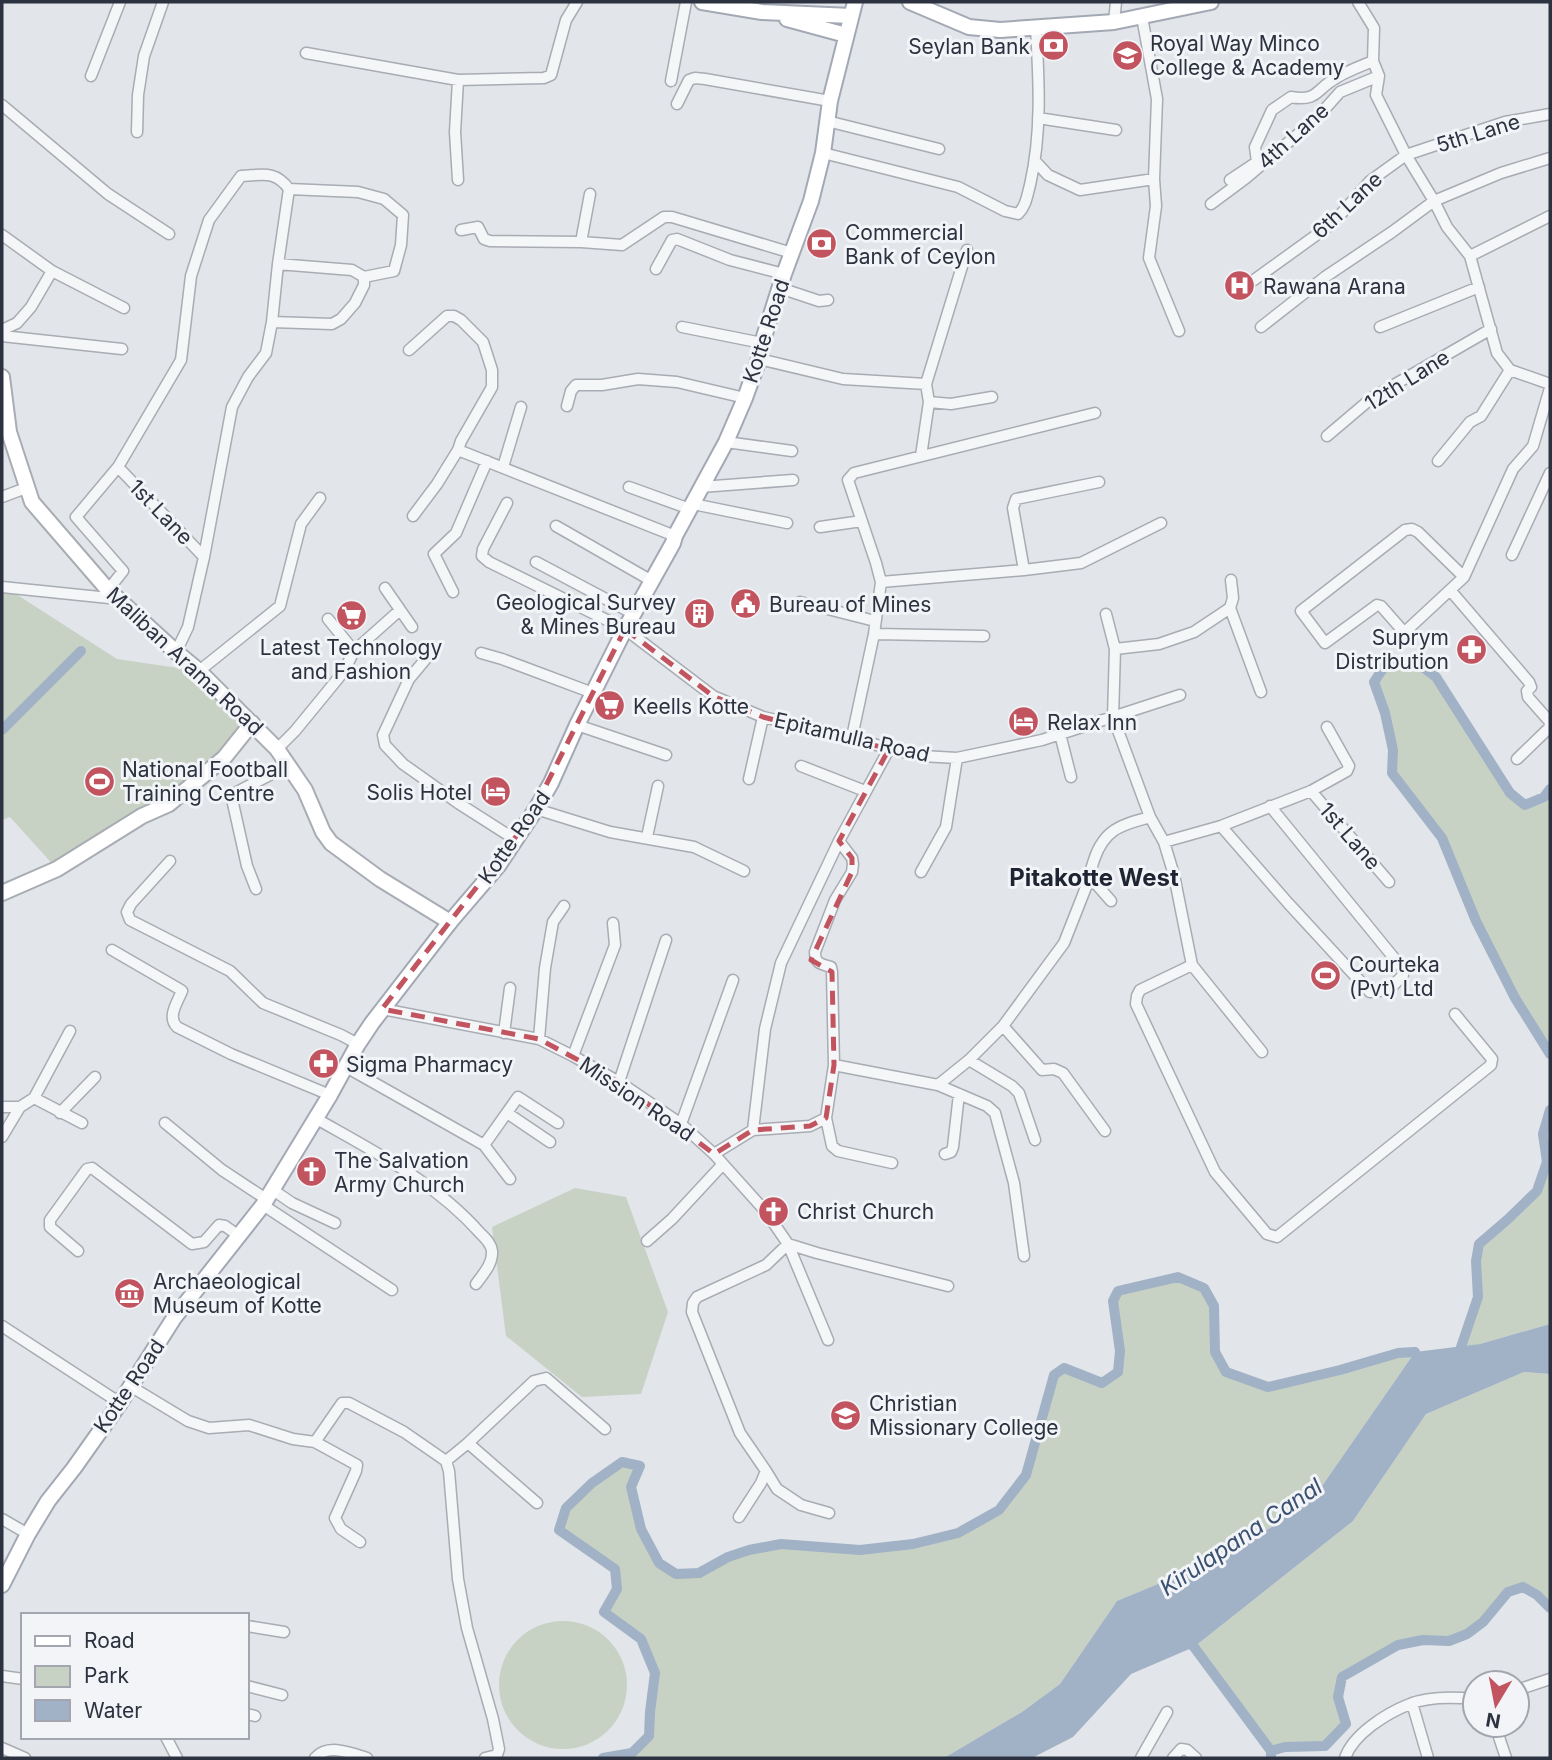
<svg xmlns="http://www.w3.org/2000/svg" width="1552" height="1760" font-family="Inter,sans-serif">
  <rect width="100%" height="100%" fill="#e2e5e9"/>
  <!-- green -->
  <path fill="#c7d2c4" d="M2 587H5L117 659 199 671 252 723 169 804 57 869 10 817 2 820Z
    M1412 659 1436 677 1510 793 1525 805 1543 797 1550 789V1054L1515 998 1476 921 1442 838 1392 773 1393 749 1385 713 1374 682 1384 667Z
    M1550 1110V1324L1480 1344 1461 1347 1478 1297 1476 1261 1479 1244 1507 1220 1537 1191 1547 1162 1543 1134Z
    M575 1188 626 1197 668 1312 641 1394 582 1397 506 1336 492 1227Z
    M1178 1277 1204 1288 1214 1306 1215 1352 1226 1371 1268 1387 1340 1370 1398 1353 1415 1352 1322 1486 1272 1527 1204 1565 1117 1601 1060 1684 1022 1712 944 1758H603L632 1753 649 1736 650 1712 655 1673 641 1639 604 1612 616 1589 615 1569 559 1530 566 1508 592 1483 622 1462 640 1466 631 1487 641 1529 659 1563 676 1574 699 1573 728 1557 749 1550 781 1544 860 1550 913 1544 958 1533 999 1510 1026 1475 1054 1375 1064 1368 1102 1382 1118 1372 1120 1351 1113 1301 1118 1291Z
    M1524 1372 1550 1374V1608L1537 1595 1523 1587 1508 1592 1483 1622 1467 1634 1449 1641 1423 1640 1398 1645 1342 1677 1338 1697 1346 1724 1325 1746 1285 1747 1271 1751 1194 1647 1353 1521 1426 1414Z
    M499 1685a64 64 0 1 1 128 0a64 64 0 1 1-128 0Z"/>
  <!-- water -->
  <path fill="#a1b1c6" d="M1550 1324V1374L1524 1372 1426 1414 1353 1521 1194 1647 1131 1674 1073 1737 1032 1758H944L1022 1712 1060 1684 1117 1601 1204 1565 1272 1527 1322 1486 1415 1352 1480 1344Z"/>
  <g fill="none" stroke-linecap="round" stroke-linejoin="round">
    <!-- canal -->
    <path stroke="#a1b1c6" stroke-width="10" d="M2 730 81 651
      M1550 789 1544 797 1525 805 1510 793 1436 677 1412 659 1384 667 1374 682 1385 713 1393 750 1392 773 1442 838 1476 921 1515 998 1550 1054
      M1461 1347 1478 1297 1476 1261 1479 1244 1507 1220 1537 1191 1547 1162 1543 1134 1550 1110
      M1187 1641 1194 1647 1271 1751
      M603 1758 632 1753 649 1736 650 1712 655 1673 641 1639 604 1612 617 1589 615 1569 559 1530 566 1508 592 1483 622 1462 640 1466 631 1487 641 1529 659 1563 676 1574 699 1573 728 1557 749 1550 781 1544 860 1550 913 1544 958 1533 999 1510 1026 1475 1054 1375 1064 1368 1102 1383 1118 1372 1120 1351 1113 1301 1118 1291 1178 1277 1204 1288 1214 1306 1215 1352 1226 1372 1268 1387 1340 1370 1398 1353 1415 1352
      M1271 1758V1751L1285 1747 1325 1746 1346 1724 1338 1697 1342 1677 1398 1645 1423 1640 1449 1641 1467 1634 1483 1622 1508 1592 1523 1587 1537 1595 1550 1608"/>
    <defs>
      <path id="street" d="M1358 2 1374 28 1373 61 1379 76 1376 95 1406 155 1434 201 1447 227 1470 256 1497 353 1510 370 1550 384
        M1142 17 1157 99 1154 179 1156 206 1149 258 1179 331
        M1114 22 1116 2
        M306 53 458 80 544 78 551 75 566 20 577 2
        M91 76 120 2
        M458 80 455 132 458 180
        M671 81 686 2
        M677 104 689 80 695 78 705 79 830 101
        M2 105 108 194 169 234
        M1038 118 1116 130
        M827 121 939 149
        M137 132 138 95 144 56 163 2
        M823 153 958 187 1005 211 1018 214C1026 206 1027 196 1030 185 1042 133 1039 81 1036 28
        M1035 161 1048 175 1080 190 1154 179
        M1230 180 1257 162 1255 147 1272 110 1291 97C1318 102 1316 89 1336 78 1347 71 1361 66 1373 61
        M289 189 358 192 384 199 403 215 401 245 394 271 364 277
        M1211 204 1246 178 1316 119 1340 92 1379 76
        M461 230 478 227 484 239 490 241 581 242 622 245 664 217H672L792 253
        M2 235 52 271 124 308
        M581 242 590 194
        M1470 256 1550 216
        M656 269 672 240 677 239 730 260 784 274
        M1254 280 1333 223 1370 181 1406 155 1505 122 1550 114
        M780 288 819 301 828 300
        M272 322 332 324 341 319 355 303 364 285V277L352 270 278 264
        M682 327 762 343
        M1261 327 1325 277 1392 232 1434 201 1501 173 1550 158
        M1380 327 1479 287
        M2 330 17 323 31 307 52 271
        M2 336 122 349
        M409 350 447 316H454L461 320 483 342 492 370V387L461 441 458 450 675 536
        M759 359 843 379 926 384
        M929 402 951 404 992 397
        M567 406 571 391 576 385H602L638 379 677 382 745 398
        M1327 436 1373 397 1491 329
        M726 442 792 451
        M921 456 929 402 926 384 967 250
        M1438 461 1470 422 1481 416 1510 370
        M118 467 204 557
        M503 467 521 407
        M629 487 690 509
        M701 487 793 480
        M2 497 26 488
        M507 503 483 549 482 556 489 562 625 629 713 696 763 717 852 737 889 749 922 756 957 758 1042 740 1180 695
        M693 504 787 523
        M413 516 437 484 458 450
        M556 526 652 581
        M820 527 862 521
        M1512 555 1550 473
        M536 562 634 614
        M1024 570 1013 508 1016 499 1099 482
        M1464 577 1418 532 1412 529 1405 530 1301 611 1325 643 1377 605 1381 606 1403 631 1407 630 1464 577 1513 469 1533 446 1550 388
        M881 582 1024 570 1081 563 1161 523
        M2 587 119 599
        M385 588 412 627
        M108 590 123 571 76 517 118 467 181 360 191 276 209 220 241 176C263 175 275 170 289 189L278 264 272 322 266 353 248 377 232 407 204 557 188 627 176 652
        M1450 590 1529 682 1531 687 1527 691 1528 697 1550 722
        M453 592 434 554 456 533 487 461
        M800 602 875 621
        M1230 608 1261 692
        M1106 614 1115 649 1113 717 1150 817 1164 842 1174 875 1192 965 1262 1052
        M328 619 354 651
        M874 634 984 636
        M434 649 409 679 383 735 385 745 403 764 458 803 516 840
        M1115 649 1159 644 1194 632 1230 608 1233 598 1231 580
        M481 653 502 659 593 693
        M199 671 280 606 301 524 320 498
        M577 725 666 755
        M1060 734 1071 777
        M852 737 874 634 881 582 876 563 848 480 854 473 1095 413
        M277 749 295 731 327 692 344 671 354 651 400 610
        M1517 759 1549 728 1550 724
        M801 766 865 791
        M749 779 763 717
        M1311 791 1389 882
        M536 809 610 832 694 847 744 871
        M1221 826 1288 903 1370 992 1389 990 1403 975V969L1270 806
        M647 837 658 786
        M1164 842 1221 826 1311 791 1347 771 1349 766 1327 727
        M170 861 131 904 127 912 130 920 230 971 263 1003 341 1035 358 1044
        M921 872 946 827 957 758
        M256 889 247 866 232 799 233 794 289 765
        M1111 901 1090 877C1090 871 1092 866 1094 860 1104 829 1121 825 1150 817
        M112 950 181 990 182 991C177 1003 167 1017 177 1027L231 1054 330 1095
        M1192 965 1140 990 1137 996 1136 1004 1215 1172 1267 1234 1277 1237 1491 1065 1492 1059 1455 1014
        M382 1009 539 1039 573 1056 619 1082 681 1124 714 1154 766 1212 788 1244 828 1340
        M1003 1026 1042 1070 1054 1069 1063 1073 1105 1131
        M504 1033 510 988
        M539 1039 545 968 553 922 564 906
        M573 1056 615 945 613 923
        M969 1060 1012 1086 1019 1093 1035 1140
        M834 1065 832 972 831 967C821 964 815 964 815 952L835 900 852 872 853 864 852 858 839 841
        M346 1067 484 1145 518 1097 558 1123
        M619 1082 666 940
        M34 1098 82 1123
        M2 1107H20
        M60 1113 95 1077
        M507 1113 550 1142
        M315 1118C373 1151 435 1182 480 1233 485 1238 491 1243 492 1251 493 1264 483 1274 476 1284
        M826 1118 832 1146 838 1151 892 1163
        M165 1123 222 1170 266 1199
        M681 1124 733 980
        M753 1130 765 1029 781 963 839 841 889 749
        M2 1137 20 1107 34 1098 70 1031
        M484 1145 510 1179
        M714 1154 753 1130 810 1126 826 1118 834 1065 938 1085
        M945 1154 951 1152 953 1147 959 1094
        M273 1190 292 1203 335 1223
        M263 1205 392 1290
        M647 1241 672 1219 723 1164
        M78 1251 50 1227V1220L87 1169 92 1168 192 1244 204 1242 219 1225 225 1226 239 1236
        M1024 1256 1014 1183 995 1113 987 1106 938 1085 969 1060 1003 1026 1064 943 1090 877
        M2 1326 120 1403
        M130 1386 188 1421 209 1428 249 1425 293 1439 315 1442 342 1403H349L404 1432 446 1461 449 1471 458 1579 467 1628 493 1719 499 1749 497 1755 485 1758
        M315 1442 357 1465 356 1471 335 1518 341 1529 360 1542
        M446 1461 468 1443
        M766 1471 777 1489 801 1505 829 1513
        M537 1503 468 1443 534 1381 546 1378 605 1429
        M739 1517 761 1483 766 1471 740 1433 692 1312 693 1303 697 1297 766 1265 788 1244 817 1253 948 1286
        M2 1519 28 1534
        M247 1626 284 1632
        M2 1676 23 1679
        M247 1686 282 1695
        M1517 1690 1550 1679
        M1412 1703 1428 1758
        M247 1714 255 1716
        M1495 1725 1506 1758
        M166 1737 177 1758
        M2 1748 25 1758
        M315 1758C328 1743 351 1753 367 1758
        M1141 1758 1167 1712
        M1173 1758 1181 1749 1187 1750 1196 1758
        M1345 1758C1353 1734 1387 1713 1410 1704 1429 1696 1455 1697 1475 1699"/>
      <path id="secondary" d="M2 377 9 432 32 502 108 590 176 652 199 671 277 749 305 790 323 832 331 843 380 879 450 922
        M2 893 57 869 142 816 169 804 224 758 252 723"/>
      <path id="primary" d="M702 2 762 12 851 16
        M910 2 969 27 1000 30 1114 22 1211 2
        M787 19 846 35
        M2 1585 28 1534 48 1501 74 1468 120 1403 174 1318 263 1205 330 1095 358 1044 372 1023 450 922 498 866 536 809 551 783 577 725 625 629 673 543 675 536 726 442 745 398 759 359 762 343 784 274 811 201 823 153 830 101 855 2"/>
    </defs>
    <!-- street casing -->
    <use href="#street" stroke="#a8acb3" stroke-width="13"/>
    <!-- secondary casing -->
    <use href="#secondary" stroke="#a8acb3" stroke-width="18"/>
    <!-- primary casing -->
    <use href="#primary" stroke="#a3a9b4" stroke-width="18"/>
    <!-- street -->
    <use href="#street" stroke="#f5f6f8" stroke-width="10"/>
    <!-- secondary -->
    <use href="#secondary" stroke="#fff" stroke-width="14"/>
    <!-- primary -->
    <use href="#primary" stroke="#fff" stroke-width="14"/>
  </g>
  <!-- marked area -->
  <path fill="none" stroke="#c25460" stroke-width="5" stroke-dasharray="14 9" stroke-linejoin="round" d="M625 629 713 696 763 717 889 749 839 841 852 858V872L811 960 832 972 834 1065 826 1118 810 1126 753 1130 714 1154 619 1082 539 1039 382 1009 528 821Z"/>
  <!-- icons -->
  <defs>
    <symbol id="bank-disc" viewBox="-11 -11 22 22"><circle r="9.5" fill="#c25460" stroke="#f2f4f7"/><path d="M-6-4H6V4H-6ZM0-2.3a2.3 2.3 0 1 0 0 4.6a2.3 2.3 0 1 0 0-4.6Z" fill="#fff"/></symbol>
    <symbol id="school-disc" viewBox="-11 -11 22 22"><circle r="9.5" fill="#c25460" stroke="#f2f4f7"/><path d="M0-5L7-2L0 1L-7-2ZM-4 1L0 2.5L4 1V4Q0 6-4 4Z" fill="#fff"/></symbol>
    <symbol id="hospital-disc" viewBox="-11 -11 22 22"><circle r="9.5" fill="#c25460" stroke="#f2f4f7"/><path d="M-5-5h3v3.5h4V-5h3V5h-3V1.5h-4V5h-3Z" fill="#fff"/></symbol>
    <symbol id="civic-disc" viewBox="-11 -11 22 22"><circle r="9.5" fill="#c25460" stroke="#f2f4f7"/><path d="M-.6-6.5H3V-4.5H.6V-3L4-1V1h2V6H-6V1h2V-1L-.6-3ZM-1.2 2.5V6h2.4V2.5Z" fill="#fff"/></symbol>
    <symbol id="building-disc" viewBox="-11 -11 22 22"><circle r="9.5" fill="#c25460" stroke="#f2f4f7"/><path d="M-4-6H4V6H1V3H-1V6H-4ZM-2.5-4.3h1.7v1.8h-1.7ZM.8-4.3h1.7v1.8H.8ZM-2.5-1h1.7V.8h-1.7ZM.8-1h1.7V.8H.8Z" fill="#fff"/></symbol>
    <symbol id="supermarket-disc" viewBox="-11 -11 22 22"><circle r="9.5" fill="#c25460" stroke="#f2f4f7"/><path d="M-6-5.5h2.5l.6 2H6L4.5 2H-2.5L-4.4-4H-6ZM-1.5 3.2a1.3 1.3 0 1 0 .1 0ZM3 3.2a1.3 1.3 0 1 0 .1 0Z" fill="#fff"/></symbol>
    <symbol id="pharmacy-disc" viewBox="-11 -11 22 22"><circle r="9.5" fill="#c25460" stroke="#f2f4f7"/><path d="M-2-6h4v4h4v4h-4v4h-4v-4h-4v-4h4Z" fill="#fff"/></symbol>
    <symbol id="hotel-disc" viewBox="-11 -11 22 22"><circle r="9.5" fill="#c25460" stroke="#f2f4f7"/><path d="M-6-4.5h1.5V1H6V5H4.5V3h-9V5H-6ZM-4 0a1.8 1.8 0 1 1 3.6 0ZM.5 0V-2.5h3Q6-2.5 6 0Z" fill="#fff"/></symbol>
    <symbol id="stadium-disc" viewBox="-11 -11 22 22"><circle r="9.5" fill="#c25460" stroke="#f2f4f7"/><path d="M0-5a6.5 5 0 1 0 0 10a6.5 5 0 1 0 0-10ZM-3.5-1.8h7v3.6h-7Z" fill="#fff"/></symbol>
    <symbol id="church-disc" viewBox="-11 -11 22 22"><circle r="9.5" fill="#c25460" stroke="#f2f4f7"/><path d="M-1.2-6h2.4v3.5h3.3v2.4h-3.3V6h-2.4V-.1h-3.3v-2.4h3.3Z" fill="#fff"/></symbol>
    <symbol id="museum-disc" viewBox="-11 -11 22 22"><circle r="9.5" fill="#c25460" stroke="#f2f4f7"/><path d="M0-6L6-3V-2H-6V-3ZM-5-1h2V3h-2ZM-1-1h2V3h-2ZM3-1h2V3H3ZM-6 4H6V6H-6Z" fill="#fff"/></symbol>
  </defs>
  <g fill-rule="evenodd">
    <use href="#bank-disc" x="1036" y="28" width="35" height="35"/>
    <use href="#school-disc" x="1110" y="38" width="35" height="35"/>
    <use href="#bank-disc" x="804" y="226" width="35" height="35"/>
    <use href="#hospital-disc" x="1222" y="268" width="35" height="35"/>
    <use href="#civic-disc" x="728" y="586" width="35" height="35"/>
    <use href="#building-disc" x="682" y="596" width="35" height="35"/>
    <use href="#supermarket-disc" x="334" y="598" width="35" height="35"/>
    <use href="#pharmacy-disc" x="1454" y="632" width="35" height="35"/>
    <use href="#supermarket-disc" x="592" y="688" width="35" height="35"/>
    <use href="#hotel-disc" x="1006" y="704" width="35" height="35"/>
    <use href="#stadium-disc" x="82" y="764" width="35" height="35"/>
    <use href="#hotel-disc" x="478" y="774" width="35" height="35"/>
    <use href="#stadium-disc" x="1308" y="958" width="35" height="35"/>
    <use href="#pharmacy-disc" x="306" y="1046" width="35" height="35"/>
    <use href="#church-disc" x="294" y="1154" width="35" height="35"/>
    <use href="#church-disc" x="756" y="1194" width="35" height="35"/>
    <use href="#museum-disc" x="112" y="1276" width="35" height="35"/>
    <use href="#school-disc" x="828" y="1398" width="35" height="35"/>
  </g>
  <g text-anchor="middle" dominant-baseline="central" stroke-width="6" stroke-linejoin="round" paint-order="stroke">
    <!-- poi labels -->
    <g font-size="21" fill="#2c3240" stroke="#f2f4f7" text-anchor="start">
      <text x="1150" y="43">Royal Way Minco<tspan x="1150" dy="24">College &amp; Academy</tspan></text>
      <text x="1030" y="46" text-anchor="end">Seylan Bank</text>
      <text x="845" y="232">Commercial<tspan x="845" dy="24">Bank of Ceylon</tspan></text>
      <text x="1263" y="286">Rawana Arana</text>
      <text x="676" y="602" text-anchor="end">Geological Survey<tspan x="676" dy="24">&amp; Mines Bureau</tspan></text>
      <text x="769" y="604">Bureau of Mines</text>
      <text x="1449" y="637" text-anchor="end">Suprym<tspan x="1449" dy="24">Distribution</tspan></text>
      <text x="351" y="647" text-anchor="middle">Latest Technology<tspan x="351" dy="24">and Fashion</tspan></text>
      <text x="633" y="706">Keells Kotte</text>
      <text x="1047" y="722">Relax Inn</text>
      <text x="122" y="769">National Football<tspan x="122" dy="24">Training Centre</tspan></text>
      <text x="472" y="792" text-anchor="end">Solis Hotel</text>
      <text x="1349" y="964">Courteka<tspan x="1349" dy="24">(Pvt) Ltd</tspan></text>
      <text x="346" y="1064">Sigma Pharmacy</text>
      <text x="334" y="1160">The Salvation<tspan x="334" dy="24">Army Church</tspan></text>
      <text x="797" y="1211">Christ Church</text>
      <text x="153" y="1281">Archaeological<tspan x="153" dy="24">Museum of Kotte</tspan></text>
      <text x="869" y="1403">Christian<tspan x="869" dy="24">Missionary College</tspan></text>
    </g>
    <!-- street labels -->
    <g font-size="21" fill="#2c3240" stroke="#f2f4f7">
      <text transform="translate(1478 133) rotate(-17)">5th Lane</text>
      <text transform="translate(1293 136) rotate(-42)">4th Lane</text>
      <text transform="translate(1347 205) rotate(-43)">6th Lane</text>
      <text transform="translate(766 331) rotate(-72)">Kotte Road</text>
      <text transform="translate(1407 380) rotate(-32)">12th Lane</text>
      <text transform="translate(161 512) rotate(46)">1st Lane</text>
      <text transform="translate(185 661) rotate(43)">Maliban Arama Road</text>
      <text transform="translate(852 737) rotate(13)">Epitamulla Road</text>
      <text transform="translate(1350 836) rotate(49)">1st Lane</text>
      <text transform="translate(514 837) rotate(-55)">Kotte Road</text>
      <text transform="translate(637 1099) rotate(34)">Mission Road</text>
      <text transform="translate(129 1386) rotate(-56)">Kotte Road</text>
    </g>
    <!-- water labels -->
    <g font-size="23" font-style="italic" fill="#3a5070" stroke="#f2f4f7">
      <text transform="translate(1241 1537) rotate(-34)">Kirulapana Canal</text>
    </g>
    <!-- quarter labels -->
    <g font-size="24" font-weight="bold" fill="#1e2431" stroke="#f2f4f7">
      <text x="1094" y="877">Pitakotte West</text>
    </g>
  </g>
  <!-- border -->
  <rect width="1552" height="1760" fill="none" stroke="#2c3240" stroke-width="7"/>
  <!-- legend -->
  <rect x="21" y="1613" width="228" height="126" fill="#f2f4f7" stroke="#a3a6ae" stroke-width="2"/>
  <rect x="35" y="1636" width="35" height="10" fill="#ffffff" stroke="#a3a6ae" stroke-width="2"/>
  <text x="84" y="1648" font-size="21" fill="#2c3240">Road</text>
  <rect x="35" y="1666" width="35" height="21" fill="#c7d2c4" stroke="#a3a6ae" stroke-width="2"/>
  <text x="84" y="1683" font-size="21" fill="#2c3240">Park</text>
  <rect x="35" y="1700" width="35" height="21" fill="#a1b1c6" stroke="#a3a6ae" stroke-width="2"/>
  <text x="84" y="1718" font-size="21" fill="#2c3240">Water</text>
  <!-- north arrow -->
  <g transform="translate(1496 1704) rotate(190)"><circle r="33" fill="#f2f4f7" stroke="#a3a6ae" stroke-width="2"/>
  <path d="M0-5L12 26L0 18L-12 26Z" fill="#c25460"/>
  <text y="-10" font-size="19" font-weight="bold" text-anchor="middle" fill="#2c3240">N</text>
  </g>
</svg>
